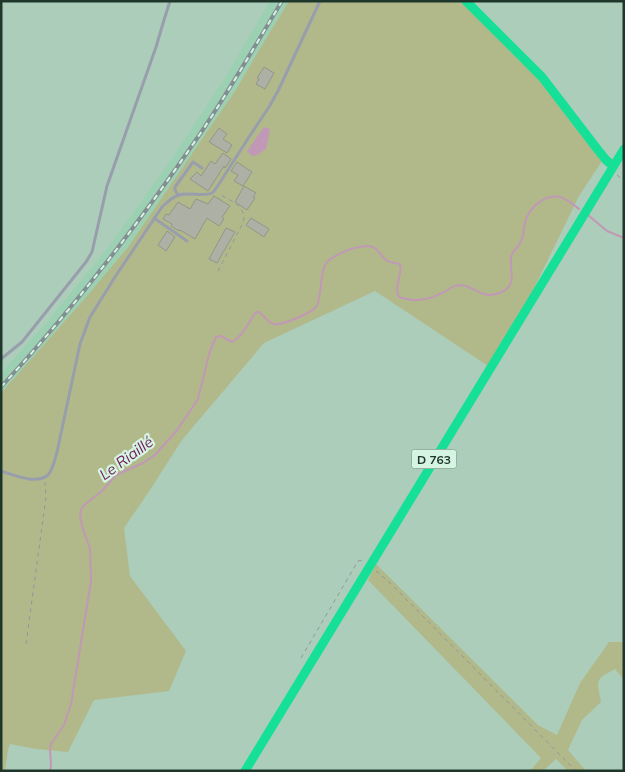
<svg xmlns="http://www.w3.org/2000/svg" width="625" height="772" font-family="Mulish,sans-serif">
  <rect width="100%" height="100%" fill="#accdba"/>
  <!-- built -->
  <path fill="#9bd0b2" d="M270 1H289L259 50 237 88 128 247 87 296 1 393V373L46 323 107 249 169 163 223 81Z"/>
  <!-- green -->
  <path fill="#b1b98b" d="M289 1H461L527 61 606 155 579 196 494 370 375 291 264 343 182 440 150 490 124 528 130 576 186 651 169 691 94 700 68 752 36 749 10 744 8 750 5 771H1V393L87 296 128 247 237 88 259 50Z
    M376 564 538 725 557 735 580 683 609 642H623L624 641V680L615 669C594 680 597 680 601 702L582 720 568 750 586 771H568L556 759 543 771H530L541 758 368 580Z"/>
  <!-- water -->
  <path fill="#c198b5" d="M264 127 270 129 266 149 257 155 252 156 247 151Z"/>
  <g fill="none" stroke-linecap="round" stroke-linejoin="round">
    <!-- stream -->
    <path stroke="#c198b5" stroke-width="2" d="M588 215 607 231 624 238
      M50 771 51 766 50 749 51 744 64 725 71 704 91 581 90 549 82 526 80 515 81 510 83 506 102 491 116 475 143 463 155 455 178 429 198 399 210 351 216 337 221 336 232 342C244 335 248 322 256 312H259C264 316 268 323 274 324 281 326 311 313 316 307 319 303 319 297 320 292 322 282 321 267 329 260 333 257 338 255 343 252 350 249 361 246 369 246 378 247 380 255 386 260 390 263 396 263 400 264 403 276 393 286 399 297 419 305 438 297 454 286 458 285 462 285 466 286 479 290 485 300 502 292 518 284 509 270 511 257 512 251 519 247 521 241 524 235 524 228 525 222 529 208 544 194 560 197 567 199 574 205 579 209"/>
  </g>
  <!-- building -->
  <path fill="#adb0a4" stroke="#92968a" d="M264 67 274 73 265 89 256 84 259 79 257 78Z
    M219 128 227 134 223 139 232 145 227 153 209 142Z
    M223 153 231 159 225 168 224 166 208 191 190 179 197 172 201 176 211 161 215 164Z
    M237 162 252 172 243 186 234 181 238 175 231 171Z
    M244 186 256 193 253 197 255 198 247 210 235 202Z
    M214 196 230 206 222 217 224 219 219 226 207 218 195 239 180 230 179 231 171 226 172 224 163 219 166 214 169 215 178 202 190 209 196 199 208 204Z
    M251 218 269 229 264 237 246 225Z
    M226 228 235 232 217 263 209 259Z
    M167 231 175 237 166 251 158 245Z"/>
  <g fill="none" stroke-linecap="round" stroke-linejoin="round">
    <!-- path -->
    <path stroke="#8d989b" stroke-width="1" stroke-dasharray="4 4" stroke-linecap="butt" d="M617 175 624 181
      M218 271 243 223C248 207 231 201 219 194
      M376 571 389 582 576 771
      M26 644 46 497 45 482
      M301 658 358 561 364 560"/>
    <!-- lane -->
    <path stroke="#989eab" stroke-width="3" d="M178 195 175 190V187L193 162 202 168
      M154 218 187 241
      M1 359 22 342 86 262 92 252 107 186 156 47 164 20 170 1
      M1 471C14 475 36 485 48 475 53 470 55 459 57 452L80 344 90 317 115 277 162 207C167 202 172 197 179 195 188 192 205 197 212 193 213 193 216 188 217 187L249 137 269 107 278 91 320 1"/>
    <!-- fast -->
    <path stroke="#16e098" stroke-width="9" d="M466 1 542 77 598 150 606 160 613 166
      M245 771 624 149"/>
    <defs>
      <path id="rail" d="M1 387C74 308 140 222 200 134 229 91 255 46 282 1"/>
    </defs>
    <!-- rail casing -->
    <use href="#rail" stroke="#838e92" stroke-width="4"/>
    <!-- rail -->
    <use href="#rail" stroke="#d6f4e2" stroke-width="2" stroke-dasharray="5.5" stroke-linecap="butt"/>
  </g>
  <g text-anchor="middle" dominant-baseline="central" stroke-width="4.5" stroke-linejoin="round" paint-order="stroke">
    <!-- shield labels -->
    <rect fill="#d6f4e2" stroke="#557061" stroke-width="1" x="411.5" y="449.5" width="45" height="19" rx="4"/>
    <g font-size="12" font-weight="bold" fill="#1e372a">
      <text x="434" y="459">D 763</text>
    </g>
    <!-- water labels -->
    <g font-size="15" font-style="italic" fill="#711b5c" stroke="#d6f4e2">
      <text transform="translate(126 458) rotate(-36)">Le Riaillé</text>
    </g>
  </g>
  <!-- border -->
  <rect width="625" height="772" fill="none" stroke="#1e372a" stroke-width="5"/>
</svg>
